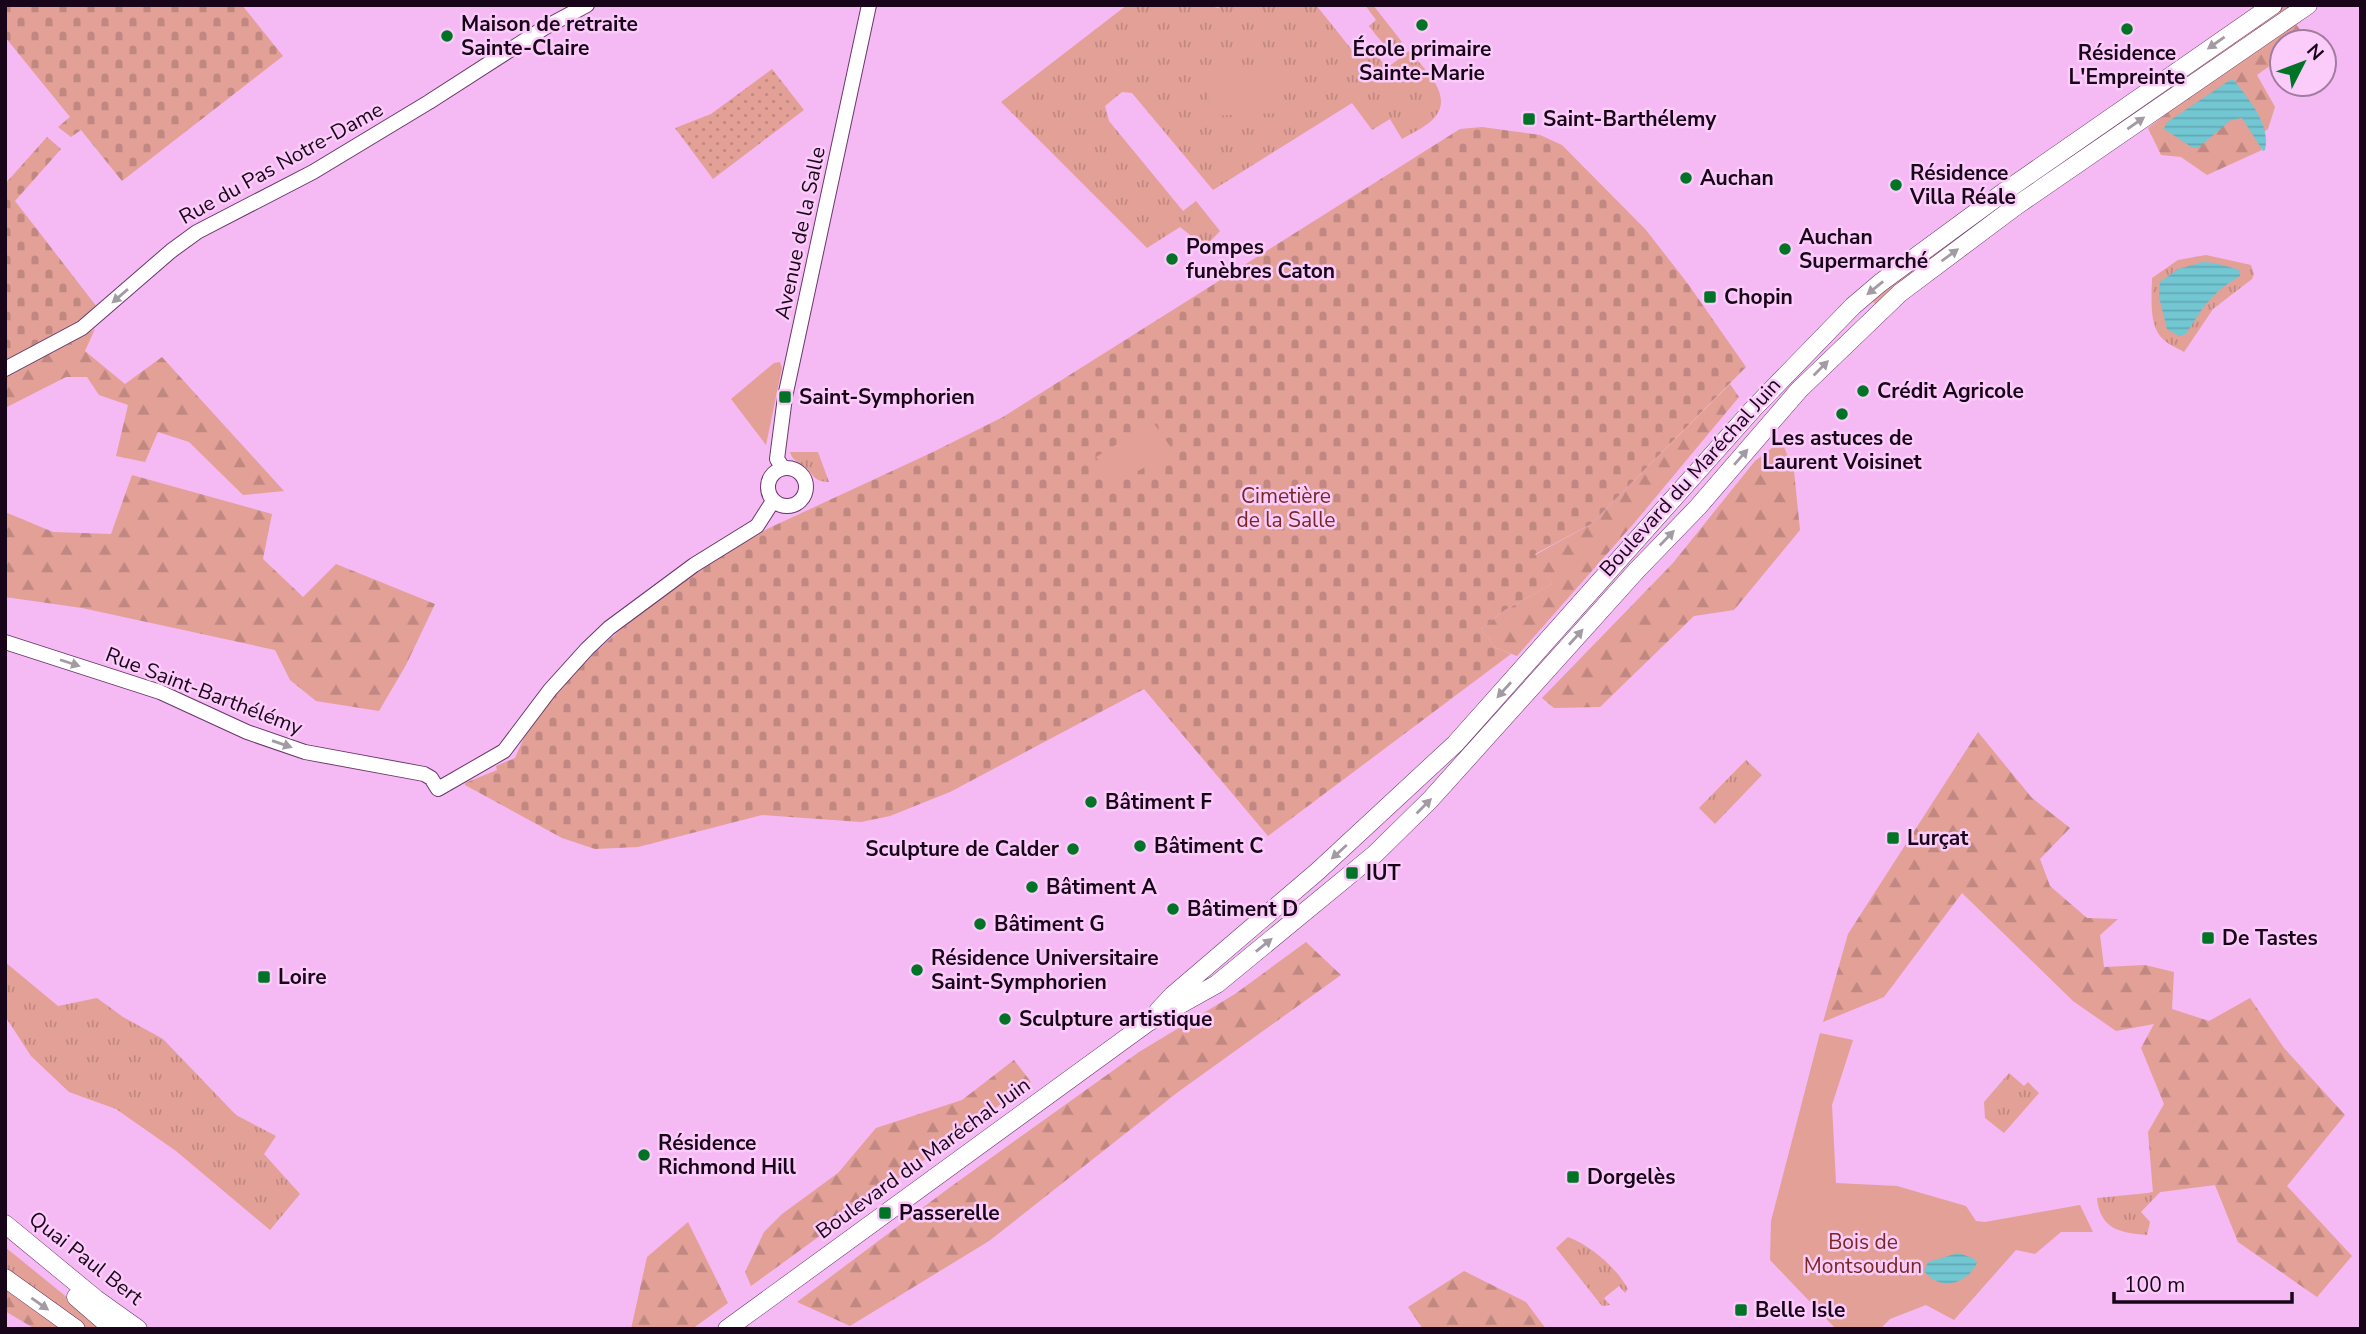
<svg xmlns="http://www.w3.org/2000/svg" width="2366" height="1334" font-family="'Nunito Sans',sans-serif">
  <defs>
    <pattern id="grass-tufts" width="24" height="20" patternUnits="userSpaceOnUse" patternTransform="scale(1.75)"><rect width="24" height="20" fill="#e2a097"/><path d="M3 7l-1-3M5 7V3M7 7l1-3M15 17l-1-3M17 17v-4M19 17l1-3" fill="none" stroke="#c18882"/></pattern>
    <pattern id="forest-firs" width="22" height="20" patternUnits="userSpaceOnUse" patternTransform="scale(1.75)"><rect width="22" height="20" fill="#e2a097"/><path d="M5 1l3.5 6h-7zM16 11l3.5 6h-7z" fill="#c18882"/></pattern>
    <pattern id="cemetery-stones" width="16" height="16" patternUnits="userSpaceOnUse" patternTransform="scale(1.75)"><rect width="16" height="16" fill="#e2a097"/><path d="M2 7V4a2 2 0 0 1 4 0v3zM10 15v-3a2 2 0 0 1 4 0v3z" fill="#c18882"/></pattern>
    <pattern id="garden-dots" width="8" height="8" patternUnits="userSpaceOnUse" patternTransform="scale(1.75)"><rect width="8" height="8" fill="#e2a097"/><path d="M2 2h.1M6 6h.1" fill="none" stroke="#c18882" stroke-width="1.8" stroke-linecap="round"/></pattern>
    <pattern id="water-rules" width="6" height="5" patternUnits="userSpaceOnUse" patternTransform="scale(1.75)"><rect width="6" height="5" fill="#72c7d3"/><path d="M0 2.5h6" fill="none" stroke="#62a9b5"/></pattern>
  </defs>
  <rect width="100%" height="100%" fill="#f5b9f3"/>
  <!-- grass -->
  <path fill="url(#grass-tufts)" d="M1127 5H1207L1218 8 1222 5H1316L1356 55 1369 45 1387 68 1409 51C1423 68 1454 94 1435 117 1428 126 1412 133 1402 139L1390 119 1372 130 1352 103 1213 190 1132 93 1122 92 1105 106 1109 121 1183 211 1196 201 1220 231 1205 247 1180 227 1147 248 1001 102Z
    M1365 5H1373L1402 42C1388 55 1378 37 1369 26L1376 20Z
    M2282 5H2295L2239 41 1928 262 1875 304 1871 299 1923 256Z
    M2206 255 2251 265 2254 274 2252 279 2213 309 2184 352C2178 348 2169 345 2164 340 2148 327 2152 297 2152 278L2178 260Z
    M790 452H818L829 482C813 482 813 473 803 465 796 460 793 461 790 452Z
    M1746 760 1762 775 1715 824 1699 808Z
    M5 962 58 1006 97 998 123 1017 163 1039 236 1115 276 1136 264 1154 300 1194 270 1230 176 1151 116 1109 69 1092 31 1056 5 1016Z
    M2009 1073 2024 1086 2028 1082 2039 1093 2004 1133 1985 1118 1984 1102Z
    M2163 1189 2141 1212 2150 1222 2147 1235C2120 1233 2100 1229 2097 1198L2148 1193Z
    M1568 1237C1591 1246 1616 1267 1628 1289L1625 1293 1619 1286 1604 1298 1610 1305 1602 1306 1556 1248Z
    M5 1247 106 1329H88L5 1270Z"/>
  <!-- forest -->
  <path fill="url(#forest-firs)" d="M2294 22 2307 38 2302 42H2282V57L2257 75 2275 107 2268 129 2257 136 2262 150 2207 175 2181 157 2161 155 2148 128 2238 59Z
    M95 329 85 351 125 384 162 357 284 491 243 495 189 442 158 432 145 462 116 456 128 405 99 395 87 377H66L5 408V376Z
    M1730 384 1739 397 1635 522 1517 656 1496 648 1481 629 1505 610 1552 584 1535 555 1591 524Z
    M1784 447 1794 471 1800 530 1734 610 1694 616 1600 707 1554 708 1542 698 1673 563 1755 461 1772 448Z
    M132 475 272 514 263 559 303 597 336 564 435 604 406 665 379 711 316 701 290 680 275 650 82 608 5 597V512L53 532 111 534Z
    M1978 732 2032 798 2070 828 2040 859 2050 886 2087 918 2118 919 2100 935 2104 967 2145 965 2174 972 2172 1009 2209 1021 2250 998 2284 1048 2345 1115 2287 1186 2352 1256 2317 1297 2238 1242 2215 1185 2153 1193 2148 1132 2164 1104 2141 1048 2154 1024 2116 1031 2073 1001 1962 893 1884 997 1823 1022 1848 934Z
    M1306 942 1341 975 1178 1092 989 1241 850 1326 797 1302 949 1188 1139 1052 1235 994Z
    M1014 1060 1031 1082 751 1286 745 1272 764 1232 782 1214 838 1173 876 1128 962 1100Z
    M688 1222 728 1303 692 1329H631L647 1257Z
    M1464 1271 1526 1302 1546 1329H1423L1408 1307Z
    M5 1288 65 1329H35L5 1311Z"/>
  <!-- cemetery -->
  <path fill="url(#cemetery-stones)" d="M5 5H242L283 56 122 181 81 130 71 137 58 127 70 117 5 37Z
    M1482 127 1540 135 1562 145 1646 230 1688 284 1746 367 1591 524 1535 554 1552 584 1505 610 1481 629 1496 648 1511 654 1268 836 1144 689 950 792 890 816 861 822 762 815 638 847 595 849 562 838 465 785V783L497 770 496 766 515 758 526 733 571 674 619 631 666 594 717 559 767 529 933 452 1003 417 1460 129Z
    M47 137 61 149 15 201 97 307 77 324 5 362V184Z"/>
  <!-- park -->
  <path fill="#e2a097" d="M1276 67 1280 113 1209 116 1208 70 1251 71Z
    M780 362 782 368 766 445 731 399 774 363Z
    M1153 422 1174 452 1113 484 1096 457Z
    M1820 1033 1853 1040 1832 1105 1836 1183 1897 1186 1966 1206 1976 1221 1985 1222 2080 1205 2093 1232H2061L2035 1254 2016 1250 1954 1320 1926 1305 1890 1319 1880 1329H1836L1770 1260 1771 1221Z"/>
  <!-- garden -->
  <path fill="url(#garden-dots)" d="M772 69 804 110 713 179 675 128 711 114Z"/>
  <!-- water -->
  <path fill="url(#water-rules)" d="M2230 80H2234C2249 100 2271 124 2265 150L2263 151 2242 118 2231 120 2198 148H2193L2164 129 2166 123Z
    M2203 262 2215 263 2240 270V276C2211 293 2204 306 2186 334L2179 336 2167 329 2159 297 2160 282 2178 269Z
    M1958 1253 1973 1258 1977 1263C1967 1284 1940 1292 1924 1271L1928 1262Z"/>
  <g fill="none" stroke-linecap="round" stroke-linejoin="round">
    <defs>
      <path id="minor" d="M5 369 82 328 171 251 197 232 313 172 429 102 544 28 587 5
        M783 468 777 459 785 397 869 5
        M768 487a19 19 0 1 1 38 0a19 19 0 1 1-38 0Z
        M5 642 160 692 247 732 305 752 424 774 431 778 438 789 504 751 550 690 587 649 609 628 694 565 757 526 773 501"/>
      <path id="major" d="M1158 1011 1173 995 1318 871 1455 744 1754 408 1853 306 1880 283 2004 192 2273 5
        M5 1224 96 1299 138 1329
        M5 1278 76 1329
        M76 1297 113 1329
        M727 1329 1147 1023 1217 984 1375 854 1430 800 1637 570 1698 507 1799 390 1900 293 2016 206 2308 5"/>
    </defs>
    <!-- minor casing -->
    <use href="#minor" stroke="#6a376a" stroke-width="16"/>
    <!-- major casing -->
    <use href="#major" stroke="#6a376a" stroke-width="19"/>
    <!-- minor -->
    <use href="#minor" stroke="#fff" stroke-width="14"/>
    <!-- major -->
    <use href="#major" stroke="#fff" stroke-width="18"/>
  </g>
  <!-- one-way arrows -->
  <defs><path id="oneway-solid" d="M-6-.8H1V-3.2L6.5 0L1 3.2V.8H-6Z" transform="scale(1.75)"/></defs>
  <g fill="#a39ba3">
    <use href="#oneway-solid" transform="translate(2216 43) rotate(145)"/>
    <use href="#oneway-solid" transform="translate(2136 123) rotate(-35)"/>
    <use href="#oneway-solid" transform="translate(1950 255) rotate(-36)"/>
    <use href="#oneway-solid" transform="translate(1875 288) rotate(141)"/>
    <use href="#oneway-solid" transform="translate(120 296) rotate(139)"/>
    <use href="#oneway-solid" transform="translate(1821 368) rotate(-45)"/>
    <use href="#oneway-solid" transform="translate(1741 457) rotate(-49)"/>
    <use href="#oneway-solid" transform="translate(1667 538) rotate(-46)"/>
    <use href="#oneway-solid" transform="translate(1576 637) rotate(-48)"/>
    <use href="#oneway-solid" transform="translate(70 663) rotate(18)"/>
    <use href="#oneway-solid" transform="translate(1504 690) rotate(132)"/>
    <use href="#oneway-solid" transform="translate(282 744) rotate(19)"/>
    <use href="#oneway-solid" transform="translate(1424 806) rotate(-45)"/>
    <use href="#oneway-solid" transform="translate(1339 852) rotate(138)"/>
    <use href="#oneway-solid" transform="translate(1264 945) rotate(-39)"/>
    <use href="#oneway-solid" transform="translate(40 1304) rotate(35)"/>
  </g>
  <!-- markers -->
  <g fill="#007326" stroke="#fbcbfa" stroke-width="2.5">
    <circle cx="1422" cy="25" r="7"/>
    <circle cx="2127" cy="29" r="7"/>
    <circle cx="447" cy="36" r="7"/>
    <rect x="1522" y="112" width="14" height="14" rx="3.5"/>
    <circle cx="1686" cy="178" r="7"/>
    <circle cx="1896" cy="185" r="7"/>
    <circle cx="1785" cy="249" r="7"/>
    <circle cx="1172" cy="259" r="7"/>
    <rect x="1703" y="290" width="14" height="14" rx="3.5"/>
    <circle cx="1863" cy="391" r="7"/>
    <rect x="778" y="390" width="14" height="14" rx="3.5"/>
    <circle cx="1842" cy="414" r="7"/>
    <circle cx="1091" cy="802" r="7"/>
    <rect x="1886" y="831" width="14" height="14" rx="3.5"/>
    <circle cx="1140" cy="846" r="7"/>
    <circle cx="1073" cy="849" r="7"/>
    <rect x="1345" y="866" width="14" height="14" rx="3.5"/>
    <circle cx="1032" cy="887" r="7"/>
    <circle cx="1173" cy="909" r="7"/>
    <circle cx="980" cy="924" r="7"/>
    <rect x="2201" y="931" width="14" height="14" rx="3.5"/>
    <circle cx="917" cy="970" r="7"/>
    <rect x="257" y="970" width="14" height="14" rx="3.5"/>
    <circle cx="1005" cy="1019" r="7"/>
    <circle cx="644" cy="1155" r="7"/>
    <rect x="1566" y="1170" width="14" height="14" rx="3.5"/>
    <rect x="878" y="1206" width="14" height="14" rx="3.5"/>
    <rect x="1734" y="1303" width="14" height="14" rx="3.5"/>
  </g>
  <g text-anchor="middle" dominant-baseline="central" stroke-width="5" stroke-linejoin="round" paint-order="stroke">
    <!-- poi labels -->
    <g font-size="21" font-weight="bold" fill="#190519" stroke="#fbcbfa" text-anchor="start">
      <text x="461" y="24">Maison de retraite<tspan x="461" dy="24">Sainte-Claire</tspan></text>
      <text x="1422" y="49" text-anchor="middle">École primaire<tspan x="1422" dy="24">Sainte-Marie</tspan></text>
      <text x="2127" y="53" text-anchor="middle">Résidence<tspan x="2127" dy="24">L'Empreinte</tspan></text>
      <text x="1543" y="119">Saint-Barthélemy</text>
      <text x="1910" y="173">Résidence<tspan x="1910" dy="24">Villa Réale</tspan></text>
      <text x="1700" y="178">Auchan</text>
      <text x="1799" y="237">Auchan<tspan x="1799" dy="24">Supermarché</tspan></text>
      <text x="1186" y="247">Pompes<tspan x="1186" dy="24">funèbres Caton</tspan></text>
      <text x="1724" y="297">Chopin</text>
      <text x="1877" y="391">Crédit Agricole</text>
      <text x="799" y="397">Saint-Symphorien</text>
      <text x="1842" y="438" text-anchor="middle">Les astuces de<tspan x="1842" dy="24">Laurent Voisinet</tspan></text>
      <text x="1105" y="802">Bâtiment F</text>
      <text x="1907" y="838">Lurçat</text>
      <text x="1154" y="846">Bâtiment C</text>
      <text x="1059" y="849" text-anchor="end">Sculpture de Calder</text>
      <text x="1366" y="873">IUT</text>
      <text x="1046" y="887">Bâtiment A</text>
      <text x="1187" y="909">Bâtiment D</text>
      <text x="994" y="924">Bâtiment G</text>
      <text x="2222" y="938">De Tastes</text>
      <text x="931" y="958">Résidence Universitaire<tspan x="931" dy="24">Saint-Symphorien</tspan></text>
      <text x="278" y="977">Loire</text>
      <text x="1019" y="1019">Sculpture artistique</text>
      <text x="658" y="1143">Résidence<tspan x="658" dy="24">Richmond Hill</tspan></text>
      <text x="1587" y="1177">Dorgelès</text>
      <text x="899" y="1213">Passerelle</text>
      <text x="1755" y="1310">Belle Isle</text>
    </g>
    <!-- street labels -->
    <g font-size="21" fill="#190519" stroke="#fbcbfa">
      <text transform="translate(281 163) rotate(-29)">Rue du Pas Notre-Dame</text>
      <text transform="translate(800 233) rotate(-78)">Avenue de la Salle</text>
      <text transform="translate(1690 477) rotate(-48)">Boulevard du Maréchal Juin</text>
      <text transform="translate(204 691) rotate(21)">Rue Saint-Barthélémy</text>
      <text transform="translate(923 1158) rotate(-36)">Boulevard du Maréchal Juin</text>
      <text transform="translate(86 1258) rotate(38)">Quai Paul Bert</text>
    </g>
    <!-- park labels -->
    <g font-size="21" fill="#782722" stroke="#fbcbfa">
      <text x="1286" y="496">Cimetière<tspan x="1286" dy="24">de la Salle</tspan></text>
      <text x="1863" y="1242">Bois de<tspan x="1863" dy="24">Montsoudun</tspan></text>
    </g>
  </g>
  <!-- border -->
  <rect width="2366" height="1334" fill="none" stroke="#190519" stroke-width="14"/>
  <!-- north arrow -->
  <g transform="translate(2303 63) rotate(48)"><circle r="33" fill="#fbcbfa" stroke="#a17ca0" stroke-width="2"/>
  <path d="M0-5L12 26L0 18L-12 26Z" fill="#007326"/>
  <text y="-10" font-size="19" font-weight="bold" text-anchor="middle" fill="#190519">N</text>
  </g>
  <!-- scale -->
  <path d="M2114 1292v10h178v-10" fill="none" stroke="#190519" stroke-width="3.5"/>
  <text x="2124" y="1292" font-size="21" fill="#190519" stroke="#fbcbfa" stroke-width="5" paint-order="stroke">100 m</text>
</svg>
